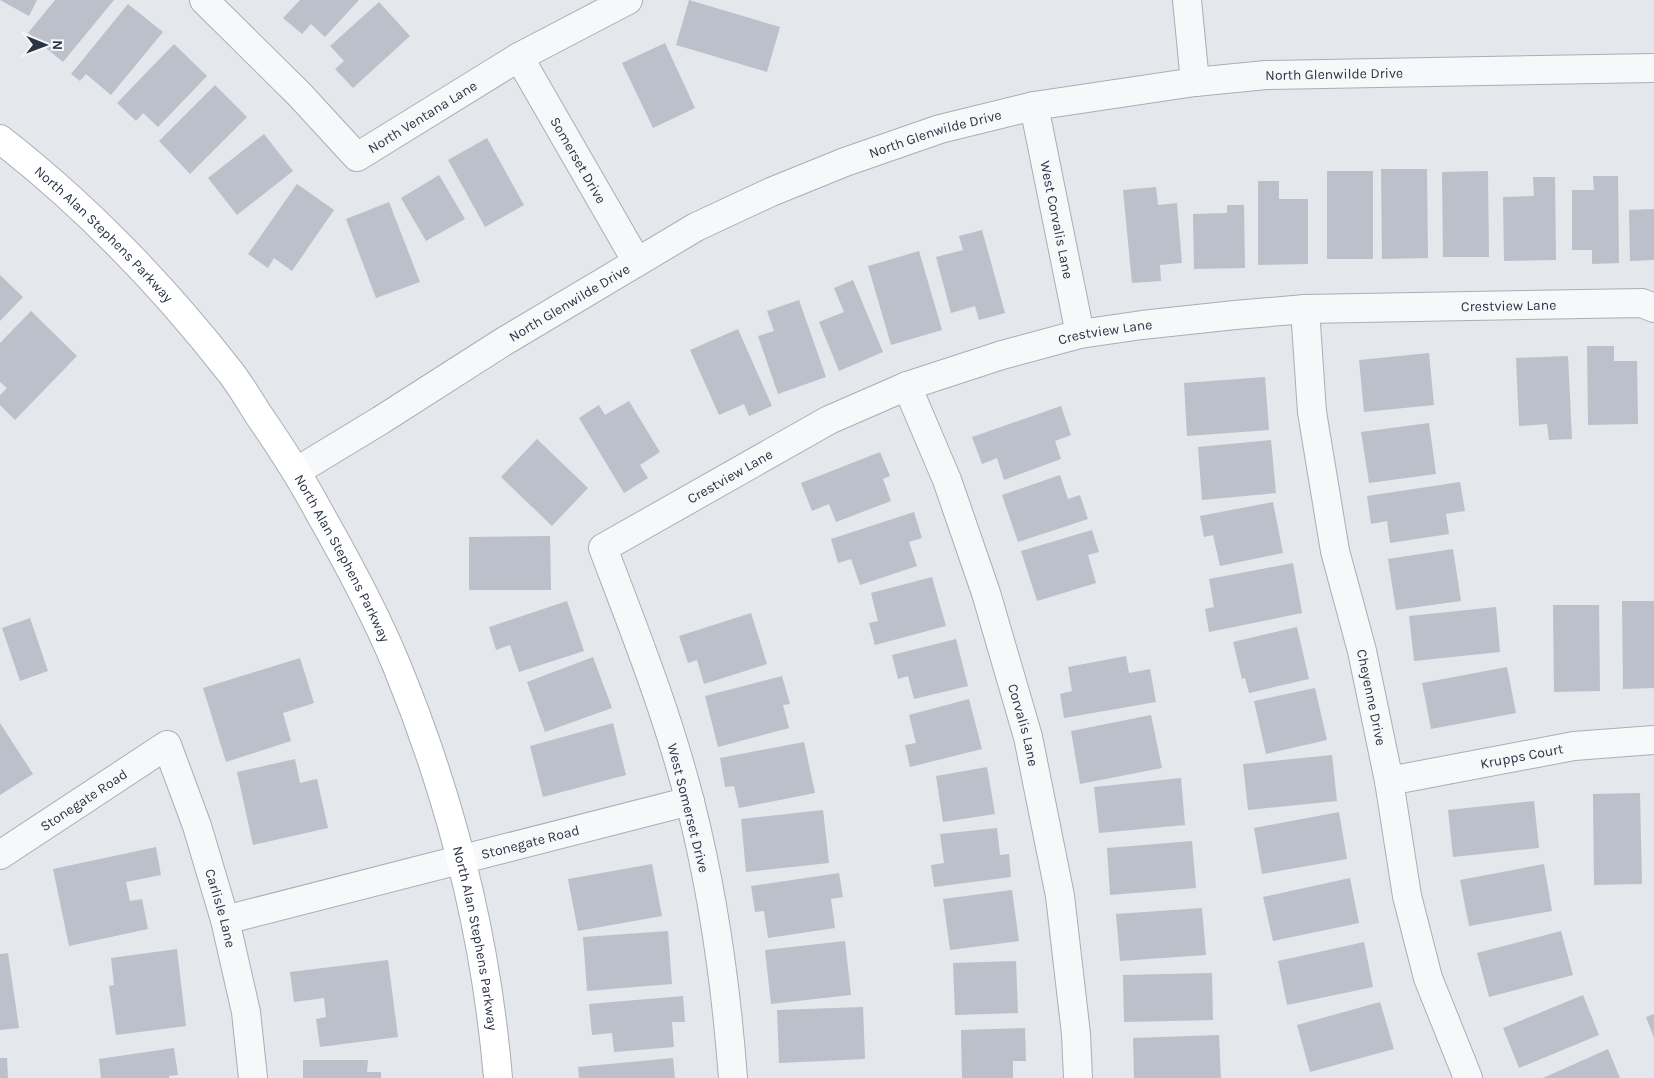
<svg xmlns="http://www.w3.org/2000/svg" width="1654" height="1078" font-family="Karla,sans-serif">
  <rect width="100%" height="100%" fill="#e4e7ec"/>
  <!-- building -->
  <path fill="#bbc0ca" d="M0 0H37L29 16Z
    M55 0H114L63 62 28 33Z
    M300 0H359L325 37 311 24 302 34 283 18Z
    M689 0 780 27 767 72 676 45Z
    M379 2 410 36 353 88 335 69 344 61 330 46Z
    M128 4 163 32 111 95 86 74 80 81 71 74Z
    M665 43 695 108 653 128 622 63Z
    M174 44 207 76 158 127 143 113 136 121 117 103Z
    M215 85 247 117 190 174 159 141Z
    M264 134 293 171 237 215 208 178Z
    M487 138 524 205 485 227 448 160Z
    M1381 169H1427L1428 258 1382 259Z
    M1327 171H1373V259H1327Z
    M1488 171 1489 257H1443L1442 172Z
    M439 175 465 219 426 241 401 198Z
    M1593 176H1618L1619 263 1592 264V250H1572V190H1594Z
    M1533 177H1555L1556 260 1504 261 1503 197 1534 196Z
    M1258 181H1279V199H1308V264L1258 265Z
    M297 184 334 210 292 271 274 258 268 268 248 254Z
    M1156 187 1158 205 1177 203 1182 263 1160 265 1161 281 1132 283 1123 190Z
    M389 202 420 282 376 298 346 219Z
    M1227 205H1244L1245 268 1194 269 1193 214 1227 213Z
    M1654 209V260L1630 261 1629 210Z
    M982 230 1005 313 979 320 975 306 951 313 936 257 963 250 959 236Z
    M919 251 942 330 891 345 868 266Z
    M0 275 23 297 0 321Z
    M853 280 883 352 839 371 819 322 844 312 834 288Z
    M799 300 826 377 778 394 758 336 774 331 767 311Z
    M31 311 77 356 15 420 0 405V395L7 388 0 382V343Z
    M738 329 772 406 749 416 744 404 719 415 690 350Z
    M1587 346H1614V361H1637L1638 424 1588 425Z
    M1429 353 1434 405 1364 412 1359 360Z
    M1568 356 1572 439 1549 440 1547 424 1519 426 1516 358Z
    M1265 377 1269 430 1187 436 1184 383Z
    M629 401 660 452 640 465 648 478 624 493 579 418 599 405 605 415Z
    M1061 406 1071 435 1055 441 1061 459 1004 480 997 458 982 464 972 437Z
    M1429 423 1436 474 1369 483 1361 432Z
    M537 439 588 488 552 526 501 477Z
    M1271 440 1276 493 1202 500 1198 447Z
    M880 452 890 476 883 479 891 501 836 522 829 504 812 511 801 483Z
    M1060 475 1068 499 1080 495 1088 519 1018 542 1002 495Z
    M1460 482 1465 511 1446 514 1449 534 1390 543 1387 521 1371 524 1367 496Z
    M1273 502 1283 553 1220 566 1213 535 1204 537 1200 516Z
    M914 512 922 538 909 542 917 566 860 585 851 559 838 563 831 539Z
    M1092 530 1099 552 1088 555 1096 583 1037 601 1021 551Z
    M550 536 551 590H469V537Z
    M1453 549 1461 601 1396 610 1388 559Z
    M1293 563 1302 613 1209 632 1205 609 1214 607 1209 579Z
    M932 577 946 626 875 645 869 623 878 621 871 593Z
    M567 601 584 651 519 672 510 645 496 650 489 627Z
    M1622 601H1654V688L1623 689Z
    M1553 605H1599L1600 691 1554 692Z
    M1496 607 1500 652 1414 661 1409 616Z
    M751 613 767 664 704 684 697 660 688 663 679 636Z
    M30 618 48 671 20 681 2 628Z
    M1297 627 1309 679 1249 693 1245 678 1242 679 1233 642Z
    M956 639 968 686 914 699 908 676 898 679 892 655Z
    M1126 656 1129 673 1150 669 1156 702 1064 718 1060 694 1072 691 1068 667Z
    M593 657 612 708 545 732 527 682Z
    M300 658 314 703 283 713 291 741 226 762 203 688Z
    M1507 667 1516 713 1431 729 1422 683Z
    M782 676 790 704 783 705 789 728 718 747 705 696Z
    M1315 688 1327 740 1266 754 1254 701Z
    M969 699 982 749 910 767 905 745 916 743 909 715Z
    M1151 715 1162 768 1080 784 1071 731Z
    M0 723 33 774 0 795Z
    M613 723 626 775 543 797 530 746Z
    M804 742 815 793 739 808 734 786 725 787 720 758Z
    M1332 755 1337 801 1248 810 1243 764Z
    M295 759 300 783 317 779 328 828 253 845 237 772Z
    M987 767 995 814 943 822 936 776Z
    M1181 778 1185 825 1099 833 1094 787Z
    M1640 793 1642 884 1594 885 1593 794Z
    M1534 801 1539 848 1453 857 1448 810Z
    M823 810 829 863 746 872 741 819Z
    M1339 812 1347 859 1262 874 1254 828Z
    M997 828 1000 855 1009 854 1011 877 934 887 931 865 944 863 940 834Z
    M1192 841 1196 888 1110 895 1107 848Z
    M156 847 161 875 126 882 130 901 142 899 148 929 69 946 53 869Z
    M652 864 662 916 578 931 568 879Z
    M1544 864 1552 911 1469 926 1460 880Z
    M839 873 843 897 831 899 835 928 768 938 764 911 755 912 751 886Z
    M1350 878 1359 923 1273 941 1263 897Z
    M1012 890 1019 941 950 950 943 899Z
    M1202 908 1206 955 1120 961 1116 914Z
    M668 931 672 984 587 991 583 937Z
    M1561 931 1573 975 1489 997 1477 953Z
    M845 941 851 995 771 1004 765 950Z
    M1364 942 1373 987 1287 1005 1278 961Z
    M177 949 186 1026 116 1035 109 986 114 985 111 958Z
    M8 953 19 1028 0 1030V954Z
    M388 960 398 1037 320 1047 316 1019 326 1017 324 998 294 1002 290 972Z
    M1016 961 1018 1013 955 1015 953 963Z
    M1212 973 1213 1020 1124 1022 1123 975Z
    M1583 995 1599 1035 1519 1068 1503 1028Z
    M683 996 685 1022H672L674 1047 614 1052 612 1033 592 1035 589 1004Z
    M1380 1002 1394 1049 1310 1072 1297 1025Z
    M863 1007 865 1059 779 1063 777 1010Z
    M1654 1014V1038L1646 1017Z
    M1025 1028 1026 1061H1013V1078H962L961 1030Z
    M1219 1035 1221 1078H1134L1133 1038Z
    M174 1048 178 1075 169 1076V1078H101L99 1059Z
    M1608 1049 1620 1078H1543Z
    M0 1058H7L8 1078H0Z
    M673 1058 675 1078H579L578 1067Z
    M303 1060H368L367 1072H381V1078H303Z"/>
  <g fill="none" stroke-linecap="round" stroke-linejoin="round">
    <defs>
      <g id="street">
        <path id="s1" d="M204 0 300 95 357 157 519 57 628 0"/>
        <path d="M1187 0 1195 82"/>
        <path id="s2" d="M519 57 637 262"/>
        <path id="s3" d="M1034 106 1080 334"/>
        <path id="s4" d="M1305 309 1312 412 1335 551 1362 651 1389 781 1407 896 1428 978 1468 1078"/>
        <path id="s5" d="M907 386 947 480 986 593 1028 737 1060 896 1076 1034 1078 1078"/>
        <path id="s6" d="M297 471 381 420 503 342 696 227 771 192 845 162 940 129 1034 106 1195 82 1266 75 1654 68"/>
        <path id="s7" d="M1389 781 1574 746 1654 740"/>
        <path id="s8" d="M0 855 167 745 197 826 225 920 246 1012 253 1078"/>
        <path id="s9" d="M225 920 690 801"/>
        <path id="s10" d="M733 1078C726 985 713 892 690 802 668 715 635 632 603 548L829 420 907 386 1002 355 1080 334 1142 325 1235 315 1305 309 1642 303 1654 308"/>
      </g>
      <g id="secondary">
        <path id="s11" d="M0 139C86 206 164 287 231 373 241 386 249 400 258 414 280 446 301 478 319 512 347 561 374 611 396 664 450 795 486 936 498 1078"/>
      </g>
    </defs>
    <!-- street casing -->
    <use href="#street" stroke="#a9aeb7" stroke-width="30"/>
    <!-- secondary casing -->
    <use href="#secondary" stroke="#a9aeb7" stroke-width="30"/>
    <!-- street -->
    <use href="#street" stroke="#f7f8fa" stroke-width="28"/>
    <!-- secondary -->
    <use href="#secondary" stroke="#fff" stroke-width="28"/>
  </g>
  <g text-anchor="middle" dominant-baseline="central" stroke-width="4" stroke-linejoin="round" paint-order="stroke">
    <!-- street labels -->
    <g font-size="14" fill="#2b3445" stroke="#f4f6f9">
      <text stroke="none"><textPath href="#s6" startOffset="1130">North Glenwilde Drive</textPath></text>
      <text stroke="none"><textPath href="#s1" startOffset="296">North Ventana Lane</textPath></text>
      <text stroke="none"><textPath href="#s6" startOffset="725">North Glenwilde Drive</textPath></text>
      <text stroke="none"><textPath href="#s2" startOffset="119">Somerset Drive</textPath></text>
      <text stroke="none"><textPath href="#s3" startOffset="116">West Corvalis Lane</textPath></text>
      <text stroke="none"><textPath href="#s11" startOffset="141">North Alan Stephens Parkway</textPath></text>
      <text stroke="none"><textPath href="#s6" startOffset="320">North Glenwilde Drive</textPath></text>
      <text stroke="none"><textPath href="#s10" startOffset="1504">Crestview Lane</textPath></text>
      <text stroke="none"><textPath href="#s10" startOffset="1099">Crestview Lane</textPath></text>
      <text stroke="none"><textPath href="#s10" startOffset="694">Crestview Lane</textPath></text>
      <text stroke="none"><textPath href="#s11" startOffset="546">North Alan Stephens Parkway</textPath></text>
      <text stroke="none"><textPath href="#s4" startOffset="395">Cheyenne Drive</textPath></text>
      <text stroke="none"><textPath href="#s5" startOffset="359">Corvalis Lane</textPath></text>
      <text stroke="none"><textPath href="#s7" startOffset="135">Krupps Court</textPath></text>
      <text stroke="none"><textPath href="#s8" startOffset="100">Stonegate Road</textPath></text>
      <text transform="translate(688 808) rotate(76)">West Somerset Drive</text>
      <text stroke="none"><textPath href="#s9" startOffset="315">Stonegate Road</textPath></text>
      <text stroke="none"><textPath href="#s8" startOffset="372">Carlisle Lane</textPath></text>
      <text stroke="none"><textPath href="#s11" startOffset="951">North Alan Stephens Parkway</textPath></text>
    </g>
  </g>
  <!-- north arrow -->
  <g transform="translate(45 45) rotate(91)" stroke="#f4f6f9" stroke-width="4" paint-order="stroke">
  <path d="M0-4L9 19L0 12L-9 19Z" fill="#2b3445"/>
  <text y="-8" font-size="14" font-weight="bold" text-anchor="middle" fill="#2b3445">N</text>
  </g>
</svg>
